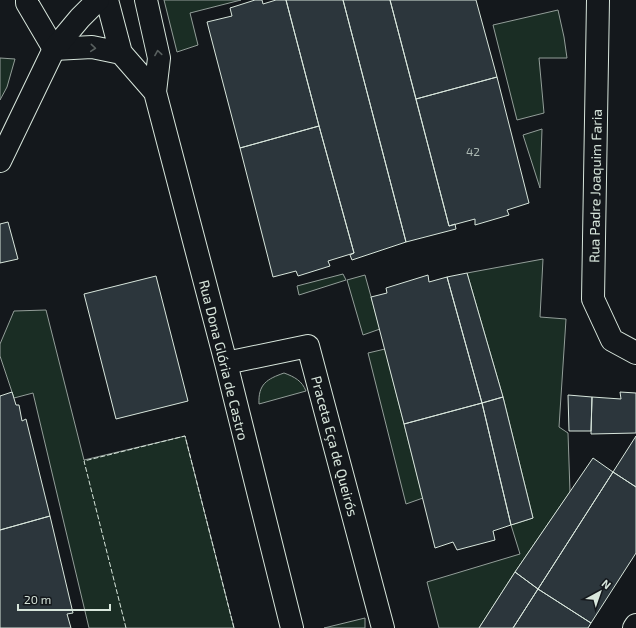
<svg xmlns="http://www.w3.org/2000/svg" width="636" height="628" font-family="'Exo 2',sans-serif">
  <rect width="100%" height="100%" fill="#14181c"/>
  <!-- green -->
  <path fill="#1a2d24" stroke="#939e99" d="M164 0H241L190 13 198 45 177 52Z
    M558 10 564 37 567 58H539L544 113 517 120 493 25Z
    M0 58 15 59 7 87 0 100Z
    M542 129 540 188 523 135Z
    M543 259 540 317 566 319 559 427 568 433 570 492 515 572 479 628H439L427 582 520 554 511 525 533 518 503 397 467 273Z
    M343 274 346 280 299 295 297 286Z
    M365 275 380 329 363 335 347 280Z
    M46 310 84 460 185 436 234 628H89L33 393 14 398 0 356V344L14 311Z
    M385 349 423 498 406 504 368 353Z
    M284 373C295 377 302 381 306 391L259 404C258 384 267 379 284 373Z
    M365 618V628H324Z"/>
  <!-- building -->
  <path fill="#2c363c" stroke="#d8e6dc" d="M255 0H262L263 4 276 0H286L319 126 240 148 207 22 232 16 230 8Z
    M286 0H343L406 242 352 260 350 255 354 253 319 126Z
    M343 0H390L449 226 455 224 456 229 406 242Z
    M390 0H476L497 77 416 99Z
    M497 77 529 203 507 210 509 215 475 225V219L449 226 416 99Z
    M319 126 354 253 328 261 330 266 298 276 296 271 273 277 240 148Z
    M8 222 18 259 0 263V224Z
    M467 273 503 397 482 403 447 277Z
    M428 275 429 282 447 277 482 403 404 424 371 297 387 293 386 288Z
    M156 276 188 401 116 419 84 294Z
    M12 392 16 405H19L22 421 26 419 50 516 0 530V396Z
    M620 392 636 393V433L591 434 592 397 621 399Z
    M568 395 592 397 591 431H569Z
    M503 397 533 518 511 525 482 403Z
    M482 403 511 525 493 531 495 540 457 550 453 542 435 548 404 424Z
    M636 436V487L613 472Z
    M593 458 613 472 538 589 515 572Z
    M613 472 636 487V553L591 623 538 589Z
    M50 516 73 613 67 614 71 628H0V530Z
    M515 572 538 589 513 628H479Z
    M538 589 591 623 588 628H513Z"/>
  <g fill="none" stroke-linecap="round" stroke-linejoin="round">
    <defs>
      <path id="street" d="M27 0V3L54 49 92 47 121 53 155 92
        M107 0 121 53
        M146 0 159 58 155 92 226 363 292 628
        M598 0 593 299 612 340 636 353
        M226 363 308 346 383 628
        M634 628 636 625"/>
      <path id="secondary" d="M0 161 54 49 80 18 98 0"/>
    </defs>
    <!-- street casing -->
    <use href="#street" stroke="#d8e6dc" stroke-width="24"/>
    <!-- secondary casing -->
    <use href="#secondary" stroke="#d8e6dc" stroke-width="24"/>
    <!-- street -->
    <use href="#street" stroke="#14181c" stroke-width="22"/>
    <!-- secondary -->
    <use href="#secondary" stroke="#14181c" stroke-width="22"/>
    <!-- fence -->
    <path stroke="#d8e6dc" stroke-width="1" stroke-dasharray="5 2" stroke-linecap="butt" d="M126 628 84 461 185 436 234 628"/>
  </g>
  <!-- one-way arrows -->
  <defs><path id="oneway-chevron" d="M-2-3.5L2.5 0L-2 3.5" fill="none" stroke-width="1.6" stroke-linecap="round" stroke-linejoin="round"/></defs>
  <g stroke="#59605f">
    <use href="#oneway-chevron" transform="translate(93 48) rotate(5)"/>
    <use href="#oneway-chevron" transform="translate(158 53) rotate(-99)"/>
  </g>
  <g text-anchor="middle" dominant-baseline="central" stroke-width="3" stroke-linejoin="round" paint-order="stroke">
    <!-- number labels -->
    <g font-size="12" fill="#adbab4">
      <text x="473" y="151">42</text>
    </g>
    <!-- street labels -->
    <g font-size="14" fill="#d8e6dc" stroke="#14181c">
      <text transform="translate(595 186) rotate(-89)">Rua Padre Joaquim Faria</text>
      <text transform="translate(224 360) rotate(76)">Rua Dona Glória de Castro</text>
      <text transform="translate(335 446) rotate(75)">Praceta Eça de Queirós</text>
    </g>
  </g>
  <!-- north arrow -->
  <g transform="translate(600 592) rotate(40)" stroke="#14181c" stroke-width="3" paint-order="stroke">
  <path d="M0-3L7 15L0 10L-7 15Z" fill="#d8e6dc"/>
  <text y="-6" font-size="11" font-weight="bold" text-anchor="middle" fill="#d8e6dc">N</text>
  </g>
  <!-- scale -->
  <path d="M18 604v6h92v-6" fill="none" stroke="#d8e6dc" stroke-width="2"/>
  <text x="24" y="604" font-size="12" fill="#d8e6dc" stroke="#14181c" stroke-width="3" paint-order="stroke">20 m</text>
</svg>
